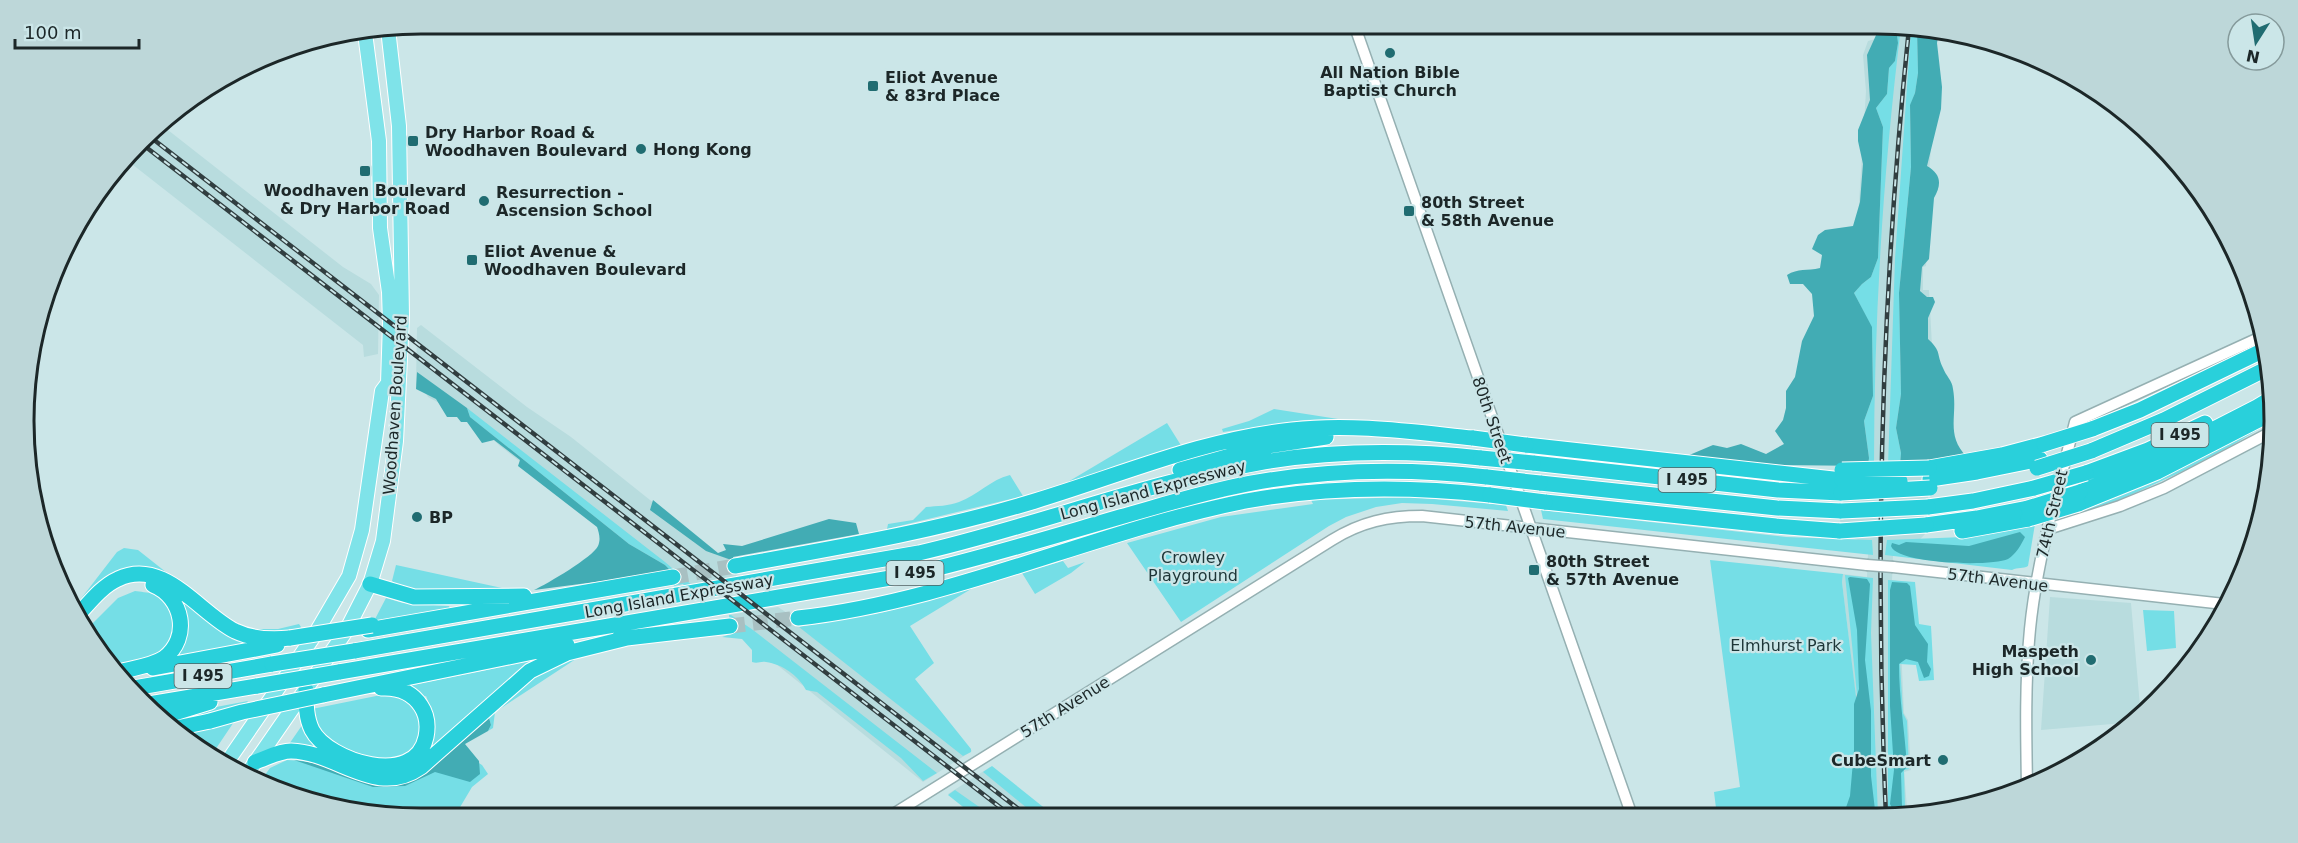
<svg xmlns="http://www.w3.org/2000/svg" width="2298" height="843" font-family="'DejaVu Sans',sans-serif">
  <rect width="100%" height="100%" fill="#cbe6e8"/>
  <!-- built -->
  <path fill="#b8dcde" d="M1892 26 1931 31 1933 121 1927 200 1932 204 1926 266 1923 267V290H1929L1934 383 1926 533 1904 556H1893L1892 580 1898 581 1904 713 1908 720 1911 770 1904 772 1907 808 1895 813V816H1857L1863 759 1842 582 1843 574 1867 577 1868 554 1858 540 1840 531 1841 493 1866 91 1863 55 1868 41 1879 38Z
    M159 123 343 267 371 284 379 295 378 354 364 357 363 345 128 161Z
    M421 325 527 407 571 437 719 555 734 561 737 579 686 588 683 584 674 586 672 572 618 537 500 446 473 421 428 397 424 390 416 385 417 328Z
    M2050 597 2131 603 2141 718 2139 720 2136 722 2041 730Z
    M778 607 787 613 797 612 799 627 809 625 815 626 955 732 972 751 923 782 745 639 729 615Z
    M990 767 1057 818H980L948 794Z"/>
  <!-- green -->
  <path fill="#75dee6" d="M1896 27H1901C1883 172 1874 320 1874 466H1868L1869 458 1864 421 1873 396 1872 328 1854 293 1862 284 1871 277 1878 258 1883 127 1876 108 1887 94 1889 68 1895 61 1898 43Z
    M1911 29H1917L1918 73 1915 93 1910 106 1911 167 1899 293 1901 394 1896 428 1901 453 1900 465 1888 466 1895 259Z
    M467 408 665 562 694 587 686 588 683 584 674 586 672 572 665 565 629 544 470 417Z
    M1274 409 1338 419 1305 420 1223 432 1222 429 1249 421Z
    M2272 421 2231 446 2183 471 2120 500 2074 517H2068L2067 515 2151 483Z
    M1167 423 1182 447 1061 486Z
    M1010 475 1023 496 887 529 888 524 913 520 926 507C937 506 949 506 959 502 978 495 990 480 1010 475Z
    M1410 497 1506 505 1508 511 1432 504 1402 503 1376 507 1346 517 1329 526 1181 622 1127 543 1221 517 1313 504 1311 500Z
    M1541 510 1786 537 1872 540 1873 555 1543 519Z
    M2035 524 2028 566C2023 569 2018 567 2012 570L1885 555 1887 540 1964 537Z
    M124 548 138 550 219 614 237 624 255 629H278L299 624 301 627 297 633C275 637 251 635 230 624 191 602 162 549 111 577 98 584 85 601 75 612L73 609 117 552Z
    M1710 560 1843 574 1842 582 1863 754 1845 575 1873 578 1871 633 1878 816H1717L1714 792 1740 787Z
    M1063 561 1068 568 1085 562 1071 573 1035 594 1022 573Z
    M396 565 502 588 500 593H431L399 588 392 581Z
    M1888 580 1915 582 1919 624 1931 626 1934 680 1919 681 1916 665 1900 664 1903 713 1907 721 1909 769 1904 770 1905 808 1888 815Z
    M976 586 910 626 934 663 915 679 971 749V752L963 756 799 627 884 612Z
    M135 591C140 592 148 592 153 594 175 603 184 637 163 652 150 662 130 664 114 667L91 642 85 631 118 598Z
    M172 593 245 641 246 644 175 657Z
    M386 598 403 603 449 606 450 609 374 621Z
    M2143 610 2174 611 2176 648 2147 651Z
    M729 615H731L753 630 937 773 923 781 901 758 817 692 806 690C799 676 782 664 766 662 760 661 758 664 752 662V650L742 639 722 637 731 634Z
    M588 651 495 712 493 728 488 731 491 725 488 714 539 671Z
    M540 659 427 753C437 733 434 716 426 696L421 698 408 686Z
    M386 694 401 696 413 705 421 718 423 732 409 758 381 761 329 743 319 734 312 709Z
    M248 701 211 756 180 737 165 722 200 710Z
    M305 721C308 737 315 743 324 754L295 743 290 749 285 750Z
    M451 746 482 765 488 774 472 787 453 819H421L318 805 259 783 270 768 287 760 304 761 347 773Z
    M992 766 1057 818H1039L983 772Z
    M955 790 995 818H977L948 795Z"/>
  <!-- forest -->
  <path fill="#42acb4" d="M1868 25 1896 27 1898 43 1895 61 1889 68 1887 94 1876 108 1883 127 1878 258 1871 277 1862 284 1854 293 1872 327 1873 396 1864 421 1869 458 1868 466 1779 465 1687 456 1713 445 1727 448 1741 444 1766 454 1784 444 1775 431 1783 420 1786 408V391L1795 377 1802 341 1814 316 1812 294 1803 284H1790L1787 275C1798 268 1807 271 1820 268L1822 255 1812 249 1818 235 1825 230 1853 226 1860 202 1863 164 1858 141V130L1870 100 1867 55 1877 33Z
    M1917 29 1942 33 1938 37 1937 43 1942 87 1941 109 1927 166C1941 174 1942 184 1934 198L1929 259 1922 267 1920 291 1927 297H1933L1935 302 1928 318V339C1942 352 1936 353 1943 368 1946 376 1952 380 1953 389 1958 416 1945 435 1967 457L1900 465 1901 453 1896 428 1901 394 1899 293 1911 167 1910 105 1915 93 1918 73Z
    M417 372 467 408 470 417 629 544 665 565 672 572 534 590C547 584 593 557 598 546 601 539 599 533 597 527L518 466 520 460 494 440 482 443 467 422H461L457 417H447L436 399 416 389Z
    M653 500 718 553 726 550 723 544 742 546 829 519 856 523 859 534 733 557 734 561 706 551 650 510Z
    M2020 532 2025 537C2021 545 2016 554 2008 559 1991 567 1897 564 1891 546L1892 543 1899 545 1906 542 1969 546Z
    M1850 577 1867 579 1870 584 1865 660 1871 711V776L1875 810 1872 816H1843L1850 796 1854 750V704L1859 689 1857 630 1848 578Z
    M1892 582 1907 583 1910 586 1915 625 1928 644 1927 662 1931 669 1929 676 1924 678 1918 662 1906 659 1899 664C1899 699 1905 732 1907 767L1901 773 1902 806 1901 808 1893 810 1890 804 1894 770 1890 706V590Z
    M488 714 491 725 488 731 465 744 479 761 480 774 470 782 435 772 405 786 373 787 294 760 313 763 377 784Z"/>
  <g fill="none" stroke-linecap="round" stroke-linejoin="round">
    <!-- motorway-tunnel -->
    <path stroke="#a8c0c2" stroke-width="15" stroke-dasharray="15 8" stroke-linecap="butt" d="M673 577 735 566
      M730 626 798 618"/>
    <defs>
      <path id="tertiary" d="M1354 24 1632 816
        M2059 485 2075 422 2263 336
        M2048 529 2120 506 2164 488 2273 431
        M1893 567 2224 604
        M2027 786C2026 733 2025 681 2030 629 2034 588 2043 546 2053 506
        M887 818 1332 540C1361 522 1388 516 1422 516L1867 565"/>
      <path id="primary" d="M225 765 314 636 349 576 362 530 382 391 388 383 390 323 389 292 380 228 379 141 365 33
        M245 777 346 631 370 584 383 541 396 441 402 317 399 126 388 29"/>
      <path id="motorway" d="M2092 429 2140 410 2266 349
        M1526 445 1842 480
        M2091 451 2164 420 2270 367
        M1533 463 1778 490 1841 493
        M1929 468 2002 455 2044 444
        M1180 470 1262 447 1326 437
        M2086 473 2148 450 2205 423
        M1930 479 1977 472 2040 459
        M1540 483 1777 508 1841 511
        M2080 492 2138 468 2257 407 2272 398
        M1545 502 1776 526 1840 531
        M2078 504 2157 472 2272 413
        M1928 507 1973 501 2034 488
        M1926 525 1977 518 2028 508
        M1962 531 2028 519
        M735 566C835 548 937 531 1035 501 1121 475 1203 439 1292 430 1352 423 1413 432 1473 438
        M370 584 414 597 524 596
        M77 616C89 603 102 586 118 579 164 557 199 613 235 631 252 639 271 640 290 638
        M798 618C952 601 1095 531 1246 501 1328 486 1408 486 1490 495
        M368 630 673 577
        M618 639 730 626
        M354 651 919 553C1033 527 1143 483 1258 463 1332 450 1406 450 1481 458
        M153 668 277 645
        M119 672C133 668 152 666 164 658 191 638 183 597 153 585
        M339 672 914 574C983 558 1051 537 1120 517 1163 505 1207 491 1252 483 1330 469 1408 468 1487 477
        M134 688 272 664
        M306 690C306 704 306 718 312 730 328 761 415 789 426 737 428 727 427 715 421 706 412 692 398 687 381 688
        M323 695 567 645
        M149 704 257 686
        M161 717 210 702
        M172 729 210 721
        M255 762C267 758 279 751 291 751 338 752 375 799 421 767L530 671 567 653 627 638"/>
    </defs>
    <!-- tertiary casing -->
    <use href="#tertiary" stroke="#95b0b2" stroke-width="13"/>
    <!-- primary casing -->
    <use href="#primary" stroke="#fff" stroke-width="16"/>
    <!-- motorway casing -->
    <use href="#motorway" stroke="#fff" stroke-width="17"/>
    <!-- tertiary -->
    <use href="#tertiary" stroke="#fff" stroke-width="10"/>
    <!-- primary -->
    <use href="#primary" stroke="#7fe3e9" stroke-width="14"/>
    <!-- motorway -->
    <use href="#motorway" stroke="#29d0db" stroke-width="15"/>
    <defs>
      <path id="rail" d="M149 136 1030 818
        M142 144 1014 818
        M1886 816C1874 553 1882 289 1909 28"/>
    </defs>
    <!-- rail casing -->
    <use href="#rail" stroke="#313e40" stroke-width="4.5"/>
    <!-- rail -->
    <use href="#rail" stroke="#cbe6e8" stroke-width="2" stroke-dasharray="7" stroke-linecap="butt"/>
    <defs>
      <path id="tertiary-bridge" d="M1867 565 1893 567"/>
      <path id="motorway-bridge" d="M1473 438 1526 445
        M2044 444 2092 429
        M1481 458 1533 463
        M2037 468 2091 451
        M1842 470 1929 468
        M1487 477 1540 483
        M1842 480 1900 481
        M2034 488 2086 473
        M1841 493 1930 488
        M1490 495 1545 502
        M2028 508 2080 492
        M1841 511 1928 507
        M2028 519 2078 504
        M1840 531 1926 525
        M290 638 372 625
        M272 664 354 651
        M257 686 339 672
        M210 721 242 712 323 695"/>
    </defs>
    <!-- tertiary-bridge casing -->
    <use href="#tertiary-bridge" stroke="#95b0b2" stroke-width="13" stroke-linecap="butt"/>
    <!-- motorway-bridge casing -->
    <use href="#motorway-bridge" stroke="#fff" stroke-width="17" stroke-linecap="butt"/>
    <!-- tertiary-bridge -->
    <use href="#tertiary-bridge" stroke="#fff" stroke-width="10"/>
    <!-- motorway-bridge -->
    <use href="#motorway-bridge" stroke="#29d0db" stroke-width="15"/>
  </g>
  <!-- markers -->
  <g fill="#206c71" stroke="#cbe6e8" stroke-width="2">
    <circle cx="1390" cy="53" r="6"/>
    <rect x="867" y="80" width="12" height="12" rx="3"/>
    <rect x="407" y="135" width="12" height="12" rx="3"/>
    <circle cx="641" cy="149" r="6"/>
    <rect x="359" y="165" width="12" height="12" rx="3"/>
    <circle cx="484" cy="201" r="6"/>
    <rect x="1403" y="205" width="12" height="12" rx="3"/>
    <rect x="466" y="254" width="12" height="12" rx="3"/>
    <circle cx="417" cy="517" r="6"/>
    <rect x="1528" y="564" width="12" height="12" rx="3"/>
    <circle cx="2091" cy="660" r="6"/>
    <circle cx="1943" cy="760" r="6"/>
  </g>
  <g text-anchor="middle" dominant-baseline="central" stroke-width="4.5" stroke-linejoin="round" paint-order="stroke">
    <!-- shield labels -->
    <g fill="#cbe6e8" stroke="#506062" stroke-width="1.5">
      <rect x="2151.5" y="423" width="57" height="24" rx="4.5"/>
      <rect x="1658.5" y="468" width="57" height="24" rx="4.5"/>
      <rect x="886.5" y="561" width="57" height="24" rx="4.5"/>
      <rect x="174.5" y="664" width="57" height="24" rx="4.5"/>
    </g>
    <g font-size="15" font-weight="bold" fill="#1c2728">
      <text x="2180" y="435">I 495</text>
      <text x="1687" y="480">I 495</text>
      <text x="915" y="573">I 495</text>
      <text x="203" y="676">I 495</text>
    </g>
    <!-- poi labels -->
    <g font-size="16" font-weight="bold" fill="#1c2728" stroke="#cbe6e8" text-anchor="start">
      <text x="1390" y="72" text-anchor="middle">All Nation Bible<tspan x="1390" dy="18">Baptist Church</tspan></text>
      <text x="885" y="77">Eliot Avenue<tspan x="885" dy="18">&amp; 83rd Place</tspan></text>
      <text x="425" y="132">Dry Harbor Road &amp;<tspan x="425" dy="18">Woodhaven Boulevard</tspan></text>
      <text x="653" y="149">Hong Kong</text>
      <text x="365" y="190" text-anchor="middle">Woodhaven Boulevard<tspan x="365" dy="18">&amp; Dry Harbor Road</tspan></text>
      <text x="496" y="192">Resurrection -<tspan x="496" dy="18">Ascension School</tspan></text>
      <text x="1421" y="202">80th Street<tspan x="1421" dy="18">&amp; 58th Avenue</tspan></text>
      <text x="484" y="251">Eliot Avenue &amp;<tspan x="484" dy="18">Woodhaven Boulevard</tspan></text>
      <text x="429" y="517">BP</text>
      <text x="1546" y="561">80th Street<tspan x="1546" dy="18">&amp; 57th Avenue</tspan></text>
      <text x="2079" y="651" text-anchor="end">Maspeth<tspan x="2079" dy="18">High School</tspan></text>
      <text x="1931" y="760" text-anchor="end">CubeSmart</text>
    </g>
    <!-- street labels -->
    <g font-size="16" fill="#1c2728" stroke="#cbe6e8">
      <text transform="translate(395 405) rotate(-86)">Woodhaven Boulevard</text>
      <text transform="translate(1492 420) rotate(71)">80th Street</text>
      <text transform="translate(1153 490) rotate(-15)">Long Island Expressway</text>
      <text transform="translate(2052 514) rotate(-77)">74th Street</text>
      <text transform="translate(1515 527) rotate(6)">57th Avenue</text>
      <text transform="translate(1998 580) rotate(7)">57th Avenue</text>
      <text transform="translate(679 596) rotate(-10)">Long Island Expressway</text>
      <text transform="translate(1065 707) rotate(-32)">57th Avenue</text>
    </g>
    <!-- park labels -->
    <g font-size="16" fill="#1d3537" stroke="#cbe6e8">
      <text x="1193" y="557">Crowley<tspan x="1193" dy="18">Playground</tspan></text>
      <text x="1786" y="645">Elmhurst Park</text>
    </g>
  </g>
  <!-- crop -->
  <path d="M0 0H2298V843H0ZM421 34H1877A387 387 0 0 1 2264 421V421A387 387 0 0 1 1877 808H421A387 387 0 0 1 34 421V421A387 387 0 0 1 421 34Z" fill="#bdd7d9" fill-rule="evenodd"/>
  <path fill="none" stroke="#1c2728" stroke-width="3" d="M421 34H1877A387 387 0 0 1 2264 421V421A387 387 0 0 1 1877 808H421A387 387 0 0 1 34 421V421A387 387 0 0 1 421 34Z"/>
  <!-- north arrow -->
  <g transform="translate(2256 42) rotate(192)"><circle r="28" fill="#cbe6e8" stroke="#859a9b" stroke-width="1.5"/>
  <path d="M0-4.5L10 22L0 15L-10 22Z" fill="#206c71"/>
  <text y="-9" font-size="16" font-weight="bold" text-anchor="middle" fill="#1c2728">N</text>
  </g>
  <!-- scale -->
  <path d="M15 39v9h124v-9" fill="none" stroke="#1c2728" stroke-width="3"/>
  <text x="24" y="39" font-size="18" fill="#1c2728" stroke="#cbe6e8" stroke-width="4.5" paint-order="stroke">100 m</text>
</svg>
